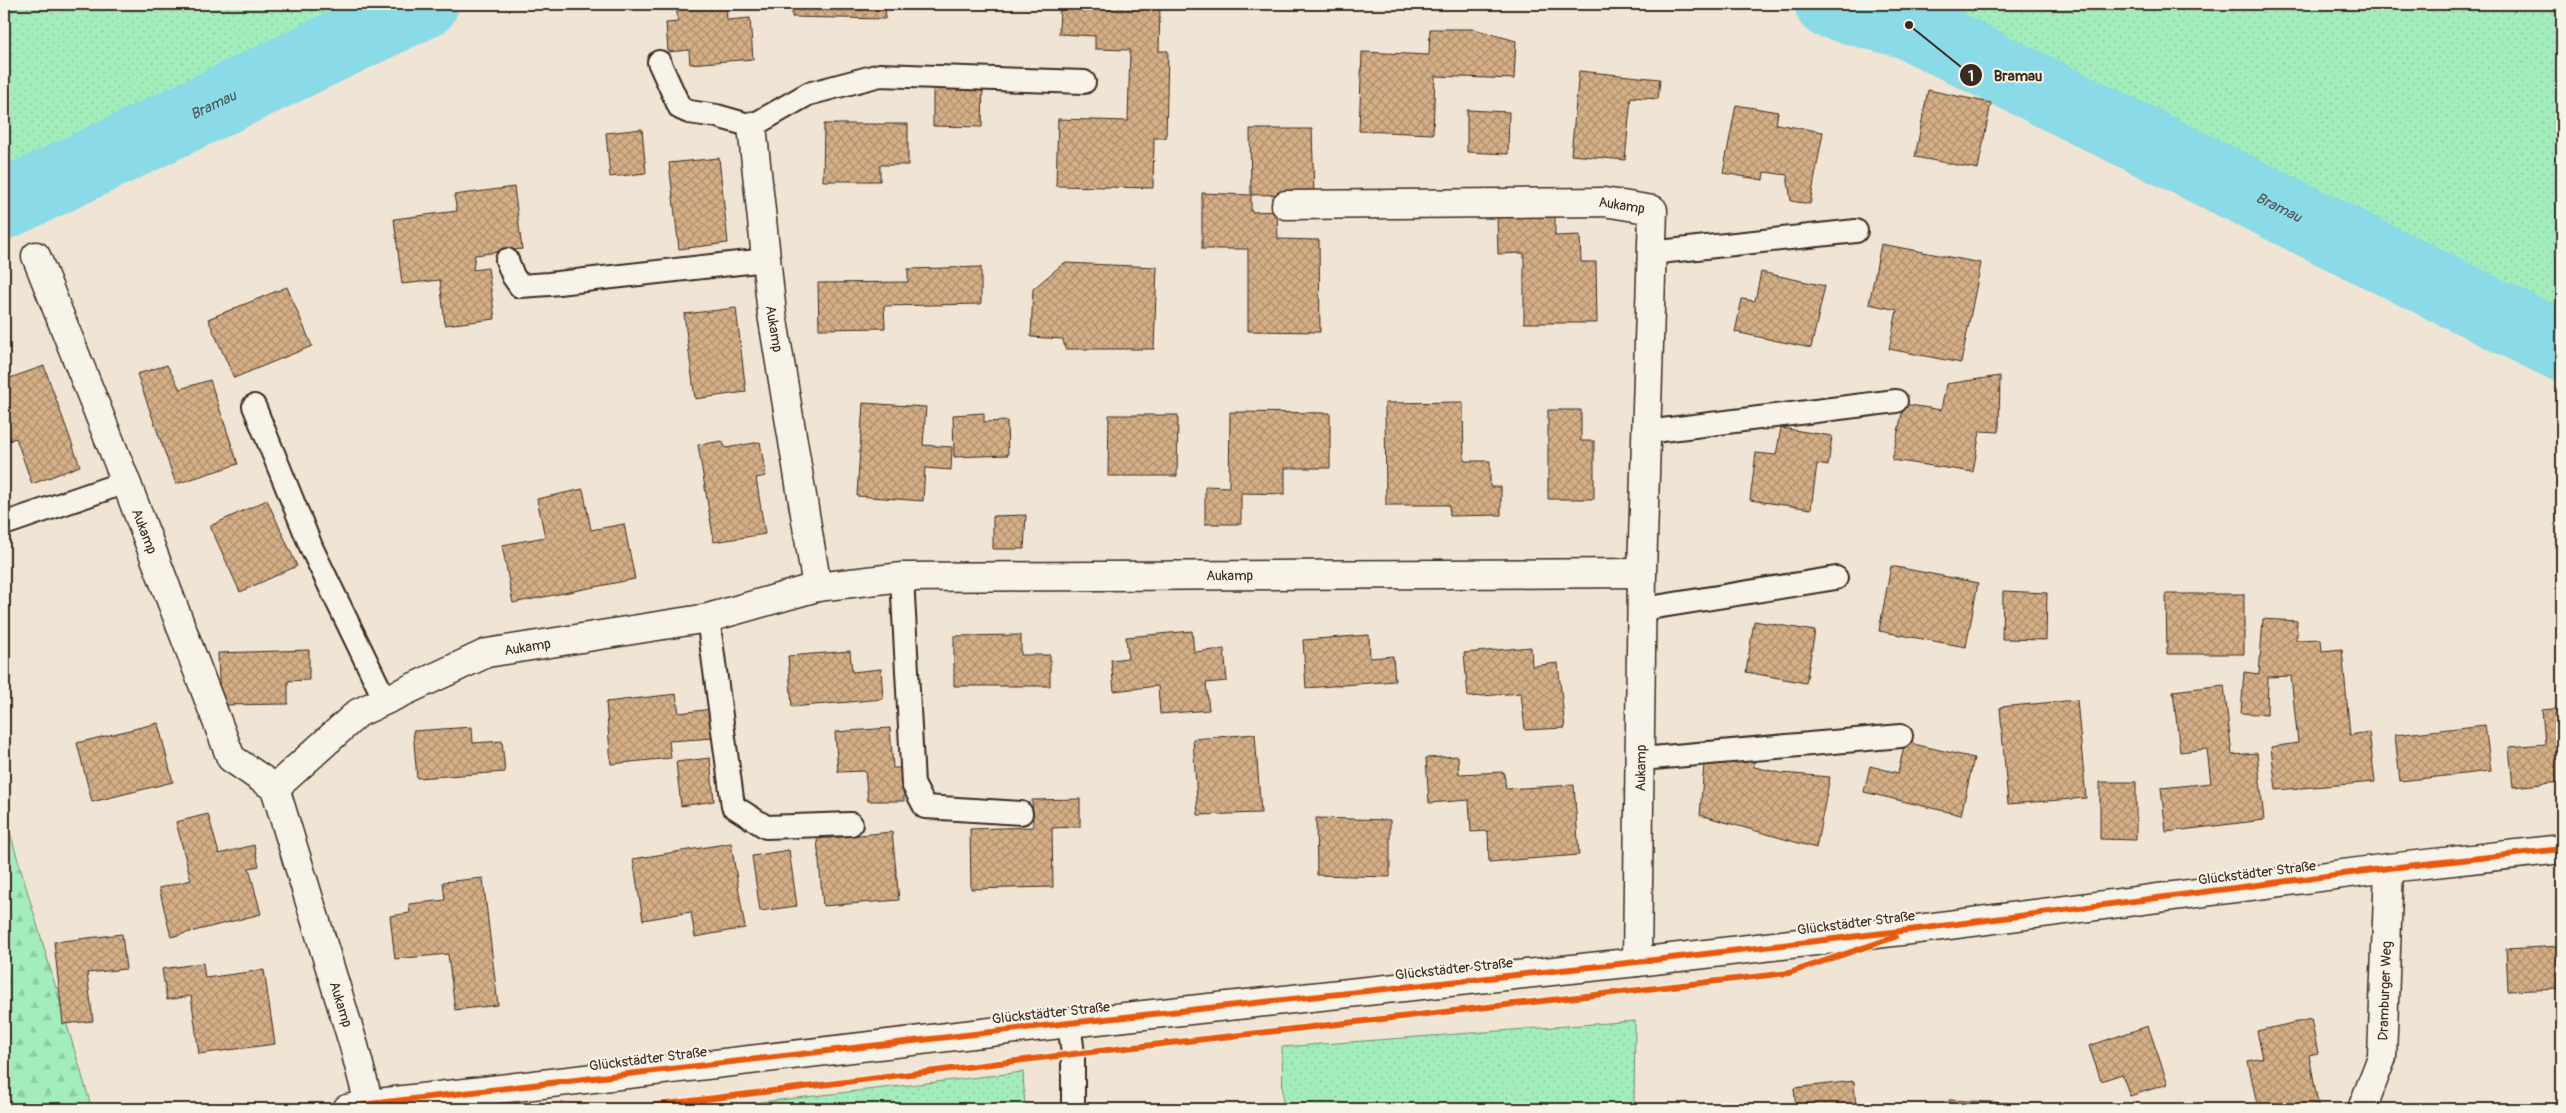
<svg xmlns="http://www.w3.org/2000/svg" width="2566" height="1113" font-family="Pangolin,sans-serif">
  <defs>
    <pattern id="grass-dots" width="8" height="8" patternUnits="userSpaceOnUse" patternTransform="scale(1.25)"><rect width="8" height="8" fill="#a3edbc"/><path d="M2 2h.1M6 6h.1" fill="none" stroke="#8dcba1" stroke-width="1.8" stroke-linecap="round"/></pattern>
    <pattern id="forest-firs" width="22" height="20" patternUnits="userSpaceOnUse" patternTransform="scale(1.25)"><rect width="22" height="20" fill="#a3edbc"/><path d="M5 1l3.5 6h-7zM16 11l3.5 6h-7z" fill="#8dcba1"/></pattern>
    <pattern id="building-cross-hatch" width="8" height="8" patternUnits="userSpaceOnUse" patternTransform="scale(1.25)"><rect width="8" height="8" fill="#d5af86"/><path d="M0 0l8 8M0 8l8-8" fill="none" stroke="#ae8f6d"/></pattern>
  </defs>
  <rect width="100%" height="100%" fill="#f0e5d4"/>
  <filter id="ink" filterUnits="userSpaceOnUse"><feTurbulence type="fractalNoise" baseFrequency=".02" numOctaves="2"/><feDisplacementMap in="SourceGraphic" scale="10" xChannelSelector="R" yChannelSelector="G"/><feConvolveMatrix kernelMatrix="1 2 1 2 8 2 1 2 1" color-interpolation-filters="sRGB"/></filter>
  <g filter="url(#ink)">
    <!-- grass -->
    <path fill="url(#grass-dots)" stroke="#6f8c6d" d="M4 4H403L4 195Z
      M1882 4H2562V339L1915 13Z
      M1635 1021 1634 1109H1283L1282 1047Z
      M1023 1072 1025 1109H701Z"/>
    <!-- forest -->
    <path fill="url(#forest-firs)" stroke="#6f8c6d" d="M4 813 92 1109H4Z"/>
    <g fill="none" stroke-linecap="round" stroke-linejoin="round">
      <!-- river -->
      <g stroke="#8adae7" stroke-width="69">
        <path id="s1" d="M1829 4 1909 25 2562 347"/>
        <path id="s2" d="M4 205 424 4"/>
      </g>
    </g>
    <!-- building -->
    <path fill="url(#building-cross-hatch)" stroke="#3b2a1e" d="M676 4H726L727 20 750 18 753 59 690 64 689 50 668 52 666 23 678 22Z
      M792 4H886L885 19 792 17Z
      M1060 4H1160L1159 51H1168L1166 138H1154L1153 188 1056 186 1058 119 1128 121 1130 50 1095 49V36L1059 34Z
      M1430 29H1474L1516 41 1514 79 1435 76 1433 134 1359 131 1362 52 1429 55Z
      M1579 71 1660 79 1658 99 1631 97 1625 160 1571 155Z
      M933 84 983 85 982 127 933 126Z
      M1928 90 1991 103 1978 169 1915 157Z
      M1736 105 1778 112 1776 124 1823 132 1810 204 1791 201 1787 175 1764 172 1763 180 1723 173Z
      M1467 110 1509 112 1508 154 1467 152Z
      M824 124H908V165H880V181H823Z
      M642 129 646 173 610 177 606 133Z
      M1250 129H1312L1314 194 1251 195Z
      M719 158 728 243 679 249 669 163Z
      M514 187 522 249 475 255 473 270 488 268 495 319 445 325 440 280 402 284 394 219 457 211 454 195Z
      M1202 193 1251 195V212L1277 211 1278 239 1319 240 1320 332 1248 331V249H1202Z
      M1497 214H1555V236L1580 235 1581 262H1596L1597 323H1524V253L1498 254Z
      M1881 244 1981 263 1961 363 1889 349 1897 310 1869 304Z
      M1064 263 1157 267 1154 349H1065L1063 339 1031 337 1033 289Z
      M981 267V304L884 306 885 328 819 329 818 283 908 282V269Z
      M1761 272 1825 286 1811 348 1735 332 1742 299 1755 301Z
      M287 287 312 346 234 378 208 319Z
      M736 308 746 392 695 399 684 314Z
      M167 365 180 389 210 380 238 464 176 484 137 374Z
      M44 366 80 466 32 484 16 438 4 442V380Z
      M2000 376 1999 432 1980 431 1973 472 1892 460 1904 404 1941 410 1946 384Z
      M1463 402 1464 461H1490V487H1501V515L1450 516 1449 505H1386L1385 403Z
      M863 403 926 407 923 445 952 447 951 470 925 468 923 501 857 496Z
      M1548 410H1581V441H1594V499H1548Z
      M1230 412 1330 413V468H1285V494L1241 493V524H1205V486L1229 487Z
      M984 413V422L1007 421 1008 455 954 457 953 415Z
      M1109 415H1178L1177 476H1108Z
      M1781 428 1832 436 1828 466 1817 464 1811 509 1750 500 1756 453 1776 455Z
      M722 441 726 448 760 442 766 476 756 478 765 534 714 542 698 445Z
      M583 489 591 530 624 524 635 579 513 603 502 545 545 537 537 499Z
      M267 500 297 566 240 592 210 526Z
      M1026 515 1024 549H993V516Z
      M1891 566 1978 583 1966 647 1879 631Z
      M2003 591 2047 593 2046 640 2002 639Z
      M2166 594H2244V654H2167Z
      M2263 619 2297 621 2296 640 2321 639 2322 651 2342 649 2350 735 2369 732 2375 782 2276 790 2271 747 2298 743 2291 676 2268 677 2267 715 2241 713 2244 672 2259 674Z
      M1754 621 1815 631 1806 683 1746 672Z
      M1192 631 1194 652 1224 649 1227 681 1206 683 1209 710 1160 714 1158 686 1114 691 1111 660 1128 658 1126 637Z
      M1021 635V655H1050V686H954V636Z
      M1369 635 1370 658 1393 656 1395 681 1306 688 1303 640Z
      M1531 647 1532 666 1558 663 1565 728 1525 730 1521 693 1468 697 1464 653Z
      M309 650V680L288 681V704L220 705 218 653Z
      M850 651 852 672 881 669 883 699 792 707 788 656Z
      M2224 685 2232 755 2257 753 2264 820 2166 832 2161 788 2211 783 2207 749 2180 752 2173 691Z
      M676 694 679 713 712 709 716 738 669 741 671 758 611 764 606 702Z
      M2077 700 2086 798 2008 804 2000 707Z
      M2562 708V782L2513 787 2509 747 2545 744 2542 710Z
      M158 723 173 782 92 802 77 743Z
      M2485 725 2491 771 2400 781 2395 735Z
      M472 727 473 743 502 741 505 772 417 778 413 731Z
      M890 728 893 768H904V801H868L865 771 838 772 835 732Z
      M1255 734 1261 813 1198 815 1193 739Z
      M1905 742 1974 758 1961 815 1864 792 1870 766 1898 773Z
      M1458 756 1459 774 1504 772 1506 789 1574 785 1579 855 1489 862 1488 831 1471 832 1469 800 1429 803 1426 758Z
      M1755 757 1754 767 1781 773 1830 777 1816 848 1700 815 1704 764Z
      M710 758 714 801 681 806 676 762Z
      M2100 782H2136V840L2100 839Z
      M1080 799V827L1052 828 1053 887 971 889 970 829 1033 827 1032 800Z
      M208 814 219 854 254 845 259 866 249 868 261 914 171 937 159 888 191 880 176 822Z
      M1316 818 1390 820V877L1317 875Z
      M892 832 899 900 823 906 817 839Z
      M731 843 745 928 695 937 691 912 643 920 633 859Z
      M789 850 797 906 760 911 752 856Z
      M483 878 498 1005 455 1010 448 954 395 959 390 916 410 913 409 904 445 900 443 882Z
      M122 934 126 969 87 973 93 1021 63 1024 54 942Z
      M2562 946V989L2508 991 2506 949Z
      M203 963 205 978 264 970 275 1044 199 1054 191 996 167 1000 162 969Z
      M2311 1019 2318 1053 2309 1055 2319 1109H2258L2248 1061 2263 1058 2257 1031Z
      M2148 1026 2168 1084 2130 1096 2122 1074 2101 1081 2089 1046Z
      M1854 1081 1856 1109H1796L1794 1088Z
      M1949 1100 2066 1106V1109H1949Z"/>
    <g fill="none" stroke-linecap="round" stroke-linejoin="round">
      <defs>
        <path id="service" d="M659 62 680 108 689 112 717 116 752 126 808 94 880 75 1084 82
          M1650 253 1856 231
          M507 260 513 276 520 286 549 284 766 260
          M254 406 312 549 385 700
          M1646 432 1896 401
          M4 524 126 482
          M902 577 913 784 925 807 1021 813
          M1643 609 1836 578
          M708 618 733 806 766 827 851 824
          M1641 759 1901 736
          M1069 1023 1073 1054V1109"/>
        <g id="minor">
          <path id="s3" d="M752 126 772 314 817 587 902 577 1642 573"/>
          <path id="s4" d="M1286 205 1604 202 1653 210 1642 573 1637 962"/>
          <path id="s5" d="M36 256 126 482 231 758 275 788 354 1046 369 1104"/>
          <path id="s6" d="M275 788 358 713 487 653 708 618 817 587"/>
          <path id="s7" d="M2362 1109 2382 1057 2389 868"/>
        </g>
        <path id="tertiary" d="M347 1109 369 1104 1069 1023 1637 962 1918 929 2389 868 2562 849"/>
      </defs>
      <!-- service casing -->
      <use href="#service" stroke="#3b2a1e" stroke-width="26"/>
      <!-- minor casing -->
      <use href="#minor" stroke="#3b2a1e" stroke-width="31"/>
      <!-- tertiary casing -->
      <use href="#tertiary" stroke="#3b2a1e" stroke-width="31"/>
      <!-- service -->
      <use href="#service" stroke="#f7f3e8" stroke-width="22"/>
      <!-- minor -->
      <use href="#minor" stroke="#f7f3e8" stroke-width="28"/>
      <!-- tertiary -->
      <use href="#tertiary" stroke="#f7f3e8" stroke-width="28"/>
      <defs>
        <path id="cycleway" d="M347 1109 369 1104 1069 1023 1637 962 1918 929 2389 868 2562 849
          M625 1109 1073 1054 1789 973 1895 937"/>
      </defs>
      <!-- cycleway casing -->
      <use href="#cycleway" stroke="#f7f3e8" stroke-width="9"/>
      <!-- cycleway -->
      <use href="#cycleway" stroke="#e8590c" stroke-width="6"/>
    </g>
  </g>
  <g text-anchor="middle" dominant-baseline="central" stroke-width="4" stroke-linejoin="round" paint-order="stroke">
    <!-- street labels -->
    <g font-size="14" fill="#3b2a1e" stroke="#f7f3e8">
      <text stroke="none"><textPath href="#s4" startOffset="336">Aukamp</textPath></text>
      <text stroke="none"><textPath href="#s3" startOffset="204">Aukamp</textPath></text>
      <text stroke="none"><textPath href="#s5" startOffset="296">Aukamp</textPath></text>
      <text stroke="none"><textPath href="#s3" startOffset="879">Aukamp</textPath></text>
      <text stroke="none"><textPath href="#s6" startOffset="295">Aukamp</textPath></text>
      <text transform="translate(1641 768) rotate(-89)">Aukamp</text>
      <text transform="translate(2257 873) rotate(-7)">Glückstädter Straße</text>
      <text transform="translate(1856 923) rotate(-7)">Glückstädter Straße</text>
      <text transform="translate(1454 969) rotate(-6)">Glückstädter Straße</text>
      <text stroke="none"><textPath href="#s7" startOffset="122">Dramburger Weg</textPath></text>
      <text stroke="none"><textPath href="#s5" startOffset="818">Aukamp</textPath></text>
      <text transform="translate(1051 1013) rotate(-6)">Glückstädter Straße</text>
      <text transform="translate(648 1059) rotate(-7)">Glückstädter Straße</text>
    </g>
    <!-- water labels -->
    <g font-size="15" font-style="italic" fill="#4f5650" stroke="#f7f3e8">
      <text stroke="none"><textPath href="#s2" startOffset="232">Bramau</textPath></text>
      <text stroke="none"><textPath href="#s1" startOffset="495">Bramau</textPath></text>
    </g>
  </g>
  <!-- callouts -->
  <path fill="none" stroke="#3b2a1e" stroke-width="2" d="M1909 25L1971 75"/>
  <g fill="#3b2a1e" stroke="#f7f3e8" stroke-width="2">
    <circle cx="1909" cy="25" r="5"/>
    <circle cx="1971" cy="75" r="12"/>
  </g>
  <g font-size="15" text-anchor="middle" font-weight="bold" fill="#fff">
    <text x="1971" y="81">1</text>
  </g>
  <g font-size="15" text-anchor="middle" font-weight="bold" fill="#3b2a1e" stroke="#f7f3e8" stroke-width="4" stroke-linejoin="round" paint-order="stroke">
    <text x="2018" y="81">Bramau</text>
  </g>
  <!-- margin -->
  <rect width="2566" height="1113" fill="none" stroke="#f7f3e8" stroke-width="20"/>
  <rect x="10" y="10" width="2546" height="1093" fill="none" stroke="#3b2a1e" stroke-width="2" filter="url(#ink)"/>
</svg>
